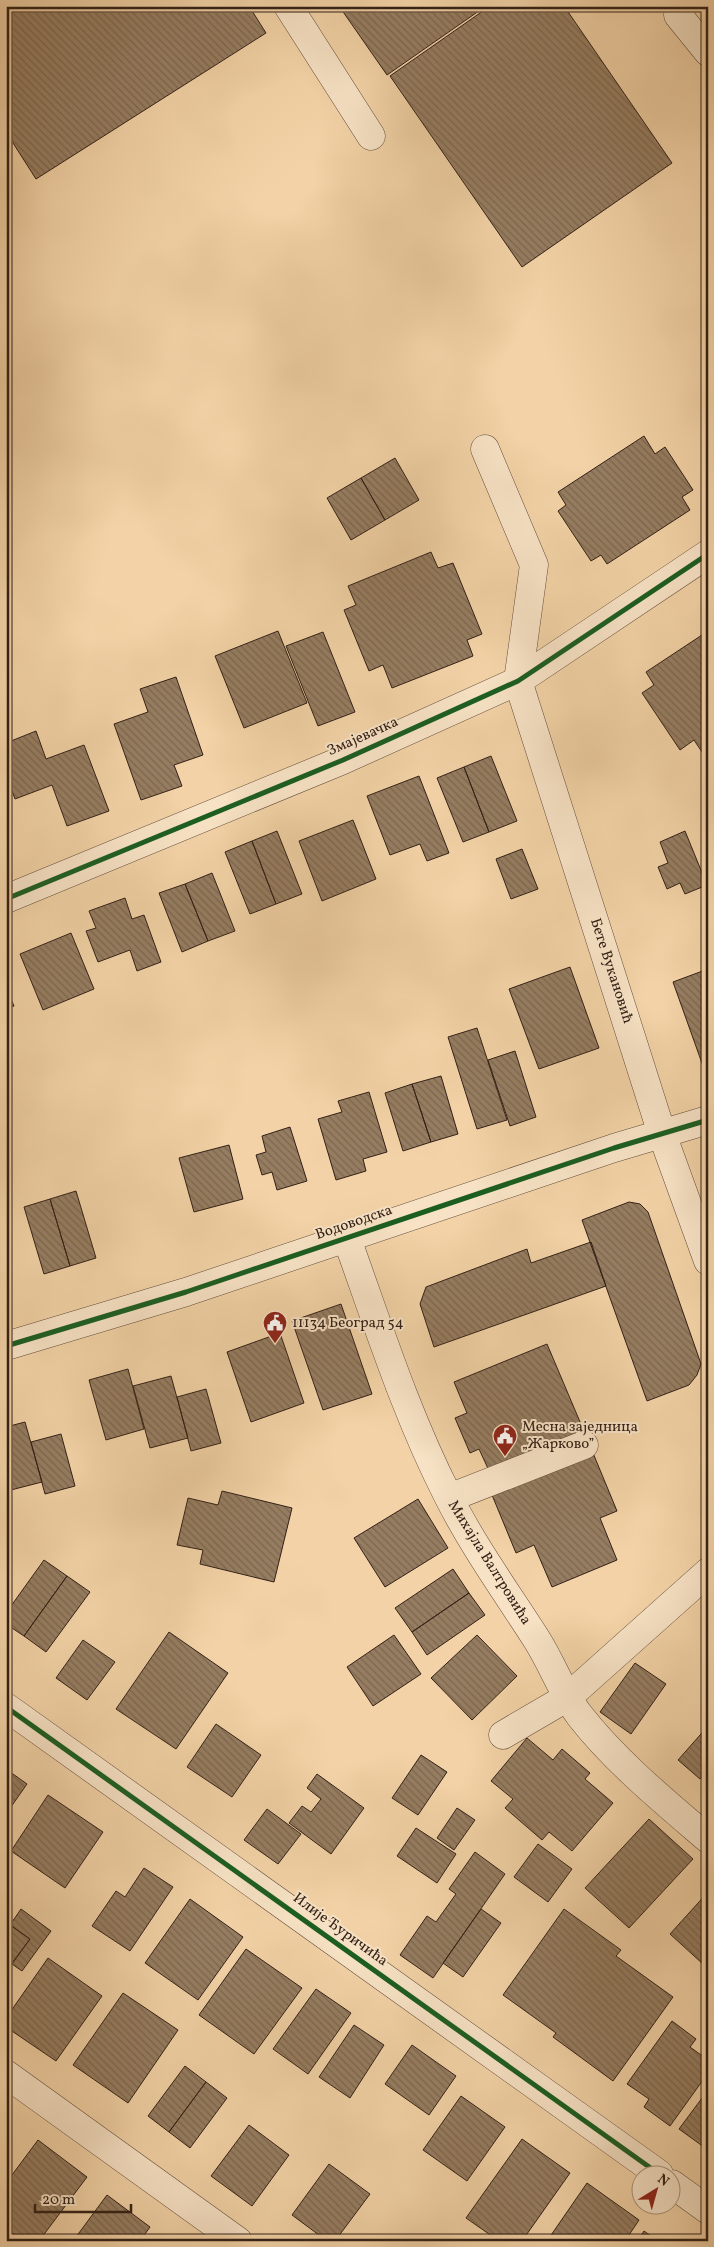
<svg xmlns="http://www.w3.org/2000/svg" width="714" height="2247" font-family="Vollkorn,serif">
  <defs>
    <pattern id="building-back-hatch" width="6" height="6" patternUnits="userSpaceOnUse" patternTransform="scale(1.25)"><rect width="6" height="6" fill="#967d61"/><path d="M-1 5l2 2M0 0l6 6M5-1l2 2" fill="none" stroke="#7b664f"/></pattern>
  </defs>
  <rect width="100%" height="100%" fill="#f2d2a6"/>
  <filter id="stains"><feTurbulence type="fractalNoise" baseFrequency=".004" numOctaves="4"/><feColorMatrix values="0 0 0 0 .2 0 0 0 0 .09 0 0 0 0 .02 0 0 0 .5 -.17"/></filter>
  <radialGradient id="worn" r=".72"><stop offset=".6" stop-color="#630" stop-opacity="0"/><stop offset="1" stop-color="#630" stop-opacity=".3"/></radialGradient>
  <!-- building -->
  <path fill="url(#building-back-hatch)" stroke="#332117" d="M6 6H249L266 33 36 179 6 132Z
    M339 6H486L387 75Z
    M490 6H564L672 163 522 267 390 76Z
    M644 436 655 454 665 447 693 490 682 497 690 510 607 564 601 555 591 561 558 511 566 505 558 492Z
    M395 458 419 500 385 520 361 478Z
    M361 478 385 520 351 540 327 498Z
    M431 552 438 568 453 563 482 634 467 640 473 656 392 688 383 665 369 671 344 610 356 605 348 586Z
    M278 631 307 703 244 728 215 656Z
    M323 632 355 712 318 726 286 646Z
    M705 633 708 637V748L702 752 694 740 680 750 642 693 654 685 646 672Z
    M176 677 203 755 174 765 182 786 141 800 114 724 148 712 140 689Z
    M36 731 46 759 84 745 109 811 67 826 52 785 15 799 6 775V743Z
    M491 756 517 821 489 832 464 767Z
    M464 767 489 832 463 842 437 778Z
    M419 776 449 853 427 861 420 844 390 855 367 796Z
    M353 820 376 879 322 901 299 841Z
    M277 831 302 894 276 904 252 841Z
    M685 831 707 885 685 894 680 883 667 889 658 867 668 863 660 842Z
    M252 841 276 904 250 914 225 852Z
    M522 849 538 889 511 899 496 859Z
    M212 873 235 931 208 941 185 884Z
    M185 884 208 941 182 952 159 893Z
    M125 898 132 919 144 915 161 962 137 971 130 950 98 962 86 931 96 928 89 911Z
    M71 933 94 989 43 1010 20 954Z
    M570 967 599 1048 539 1069 509 989Z
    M708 969V1064L703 1066 673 982Z
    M6 987 14 1006 6 1009Z
    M477 1028 507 1120 477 1129 448 1037Z
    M515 1051 536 1117 510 1126 488 1060Z
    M441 1076 458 1134 431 1142 412 1084Z
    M412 1084 431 1142 403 1151 385 1093Z
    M369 1092 387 1152 363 1159 366 1171 336 1180 318 1119 342 1112 338 1101Z
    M290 1127 307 1181 277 1190 272 1172 262 1175 256 1155 266 1152 262 1136Z
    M229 1145 243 1199 194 1212 179 1158Z
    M76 1191 96 1258 70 1266 50 1199Z
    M50 1199 70 1266 44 1274 24 1207Z
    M629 1202 640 1204 648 1212 701 1364 697 1375 689 1385 647 1401 582 1220Z
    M591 1242 606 1286 434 1347 420 1304 426 1287 527 1249 531 1263Z
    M6 1257 12 1274 6 1276Z
    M341 1304 372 1394 323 1410 292 1321Z
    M280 1333 304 1403 251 1422 227 1352Z
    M547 1344 586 1436 491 1475 479 1449 470 1453 455 1418 467 1413 454 1382Z
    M128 1369 144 1429 106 1440 89 1380Z
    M171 1376 188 1438 150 1448 133 1386Z
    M206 1389 221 1443 191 1451 177 1397Z
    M25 1422 42 1482 7 1491 6 1427Z
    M61 1434 75 1486 45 1494 31 1442Z
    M593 1453 617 1511 600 1518 617 1560 552 1587 534 1545 516 1553 492 1495Z
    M222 1491 292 1508 274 1582 200 1564 203 1550 177 1545 188 1498 218 1505Z
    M418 1499 448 1548 385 1587 354 1538Z
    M44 1560 67 1576 24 1636 6 1624V1613Z
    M453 1569 469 1593 412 1632 395 1608Z
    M67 1576 90 1592 46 1652 24 1636Z
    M469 1593 485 1615 427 1655 412 1632Z
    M169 1632 228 1673 176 1749 116 1709Z
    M394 1635 421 1674 373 1706 347 1667Z
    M477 1635 517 1676 472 1720 431 1678Z
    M83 1640 115 1662 87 1700 56 1678Z
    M635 1663 666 1684 631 1734 600 1712Z
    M216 1724 261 1755 232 1797 187 1767Z
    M708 1726V1770L700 1779 678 1760Z
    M527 1738 553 1760 562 1749 590 1773 585 1779 613 1803 572 1851 549 1832 542 1840 505 1808 513 1799 491 1781Z
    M421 1755 447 1772 418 1815 392 1798Z
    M6 1769 27 1784 6 1814Z
    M317 1774 364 1808 331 1854 289 1823 302 1806 311 1812 321 1799 307 1788Z
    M48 1795 103 1832 65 1888 11 1851Z
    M457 1808 475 1820 454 1850 437 1838Z
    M267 1809 301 1834 278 1864 244 1840Z
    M649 1819 693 1859 629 1928 585 1888Z
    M416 1828 456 1854 437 1883 397 1856Z
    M538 1844 572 1869 548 1902 514 1877Z
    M475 1852 505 1874 433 1978 400 1955 427 1916 436 1922 456 1894 449 1889Z
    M144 1868 173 1887 130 1951 92 1926 116 1891 125 1897Z
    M708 1892V1961L704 1965 670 1934Z
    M190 1899 243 1937 198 2000 145 1963Z
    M21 1909 51 1931 22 1971 12 1964 30 1939 10 1925Z
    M481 1909 501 1923 463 1977 443 1963Z
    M564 1909 621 1950 616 1956 673 1997 613 2081 553 2037 556 2033 503 1995Z
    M6 1922 30 1939 6 1971Z
    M246 1949 302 1988 254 2054 199 2015Z
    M48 1958 102 1996 56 2061 6 2027V2018Z
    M316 1989 351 2013 308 2074 273 2049Z
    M123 1993 178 2030 128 2103 73 2065Z
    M672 2021 696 2039 690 2047 708 2060V2073L670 2126 644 2107 649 2099 627 2084Z
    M354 2025 384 2045 350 2098 319 2077Z
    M412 2045 456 2076 429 2115 385 2084Z
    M185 2066 206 2082 169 2132 148 2116Z
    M206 2082 227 2098 190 2148 169 2132Z
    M708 2090V2150L679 2129Z
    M461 2096 505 2127 467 2181 423 2150Z
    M249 2125 289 2155 252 2206 211 2176Z
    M522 2139 570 2173 522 2241H499L466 2218Z
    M38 2140 87 2177 39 2241H6V2183Z
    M329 2164 370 2194 335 2241H327L292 2215Z
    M587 2183 639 2220 625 2241H547Z
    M107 2195 150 2227 140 2241H73Z
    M644 2231 658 2241H638Z"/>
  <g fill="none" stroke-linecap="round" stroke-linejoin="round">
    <defs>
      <path id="minor" d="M288 6 371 136
        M678 15 708 52
        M485 449 534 565 518 681 662 1134 708 1261
        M6 899 343 760 518 681 708 554
        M347 1239C378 1325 406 1414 448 1496 473 1546 507 1593 537 1640 553 1665 562 1693 580 1716 615 1761 665 1802 708 1839
        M6 1346 186 1292 614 1148 708 1120
        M449 1498 584 1445
        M6 1707 659 2174
        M503 1735 568 1697 708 1572
        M6 2074 238 2241
        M672 2184 708 2210"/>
    </defs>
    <!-- minor casing -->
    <use href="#minor" stroke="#634d3b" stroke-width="29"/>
    <!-- minor -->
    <use href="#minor" stroke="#f7e2c5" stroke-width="28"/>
    <defs>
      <path id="cycleway" d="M6 899 343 760 518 681 708 554
        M6 1346 186 1292 614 1148 708 1120
        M6 1707 659 2174"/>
    </defs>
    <!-- cycleway casing -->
    <use href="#cycleway" stroke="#f7e2c5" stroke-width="8"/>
    <!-- cycleway -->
    <use href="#cycleway" stroke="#1b5e20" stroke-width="5"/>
  </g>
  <!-- icons -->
  <defs>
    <symbol id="civic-pin" viewBox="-11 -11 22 30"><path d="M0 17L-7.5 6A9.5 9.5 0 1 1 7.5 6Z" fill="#8f2418" stroke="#f7e2c5"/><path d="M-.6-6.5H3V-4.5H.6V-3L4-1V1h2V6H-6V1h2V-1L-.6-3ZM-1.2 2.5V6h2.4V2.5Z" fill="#fff"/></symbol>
  </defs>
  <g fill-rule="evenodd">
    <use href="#civic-pin" x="261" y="1309" width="28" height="38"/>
    <use href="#civic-pin" x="491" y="1422" width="28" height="38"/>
  </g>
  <g text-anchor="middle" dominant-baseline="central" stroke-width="4" stroke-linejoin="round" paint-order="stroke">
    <!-- street labels -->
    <g font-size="15" fill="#332117" stroke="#f7e2c5">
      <text transform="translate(363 737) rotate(-24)">Змајевачка</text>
      <text transform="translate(611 971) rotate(72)">Бете Вукановић</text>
      <text transform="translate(354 1223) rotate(-19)">Водоводска</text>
      <text transform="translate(489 1563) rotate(58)">Михајла Валтровића</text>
      <text transform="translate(340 1930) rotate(36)">Илије Ђуричића</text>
    </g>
    <!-- poi labels -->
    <g font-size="15" fill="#332117" stroke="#f7e2c5" text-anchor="start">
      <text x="292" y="1323">11134 Београд 54</text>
      <text x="522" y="1427">Месна заједница<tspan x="522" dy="17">„Жарково”</tspan></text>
    </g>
  </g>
  <!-- margin -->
  <rect width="714" height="2247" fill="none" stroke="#f2d2a6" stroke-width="25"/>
  <rect x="8" y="8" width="699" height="2232" fill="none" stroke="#332117" stroke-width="2.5"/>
  <rect x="12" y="12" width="689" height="2222" fill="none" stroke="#332117"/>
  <!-- north arrow -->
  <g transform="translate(656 2190) rotate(37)"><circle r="24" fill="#f7e2c5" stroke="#a9957f"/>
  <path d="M0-4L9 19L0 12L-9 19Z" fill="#8f2418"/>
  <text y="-8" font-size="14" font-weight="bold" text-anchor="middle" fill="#332117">N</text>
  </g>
  <!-- scale -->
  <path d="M35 2204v8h96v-8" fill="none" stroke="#332117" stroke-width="2.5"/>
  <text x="42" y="2204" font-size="15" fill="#332117" stroke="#f7e2c5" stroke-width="4" paint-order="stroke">20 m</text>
  <rect width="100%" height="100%" filter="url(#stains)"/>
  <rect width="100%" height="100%" fill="url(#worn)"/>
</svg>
